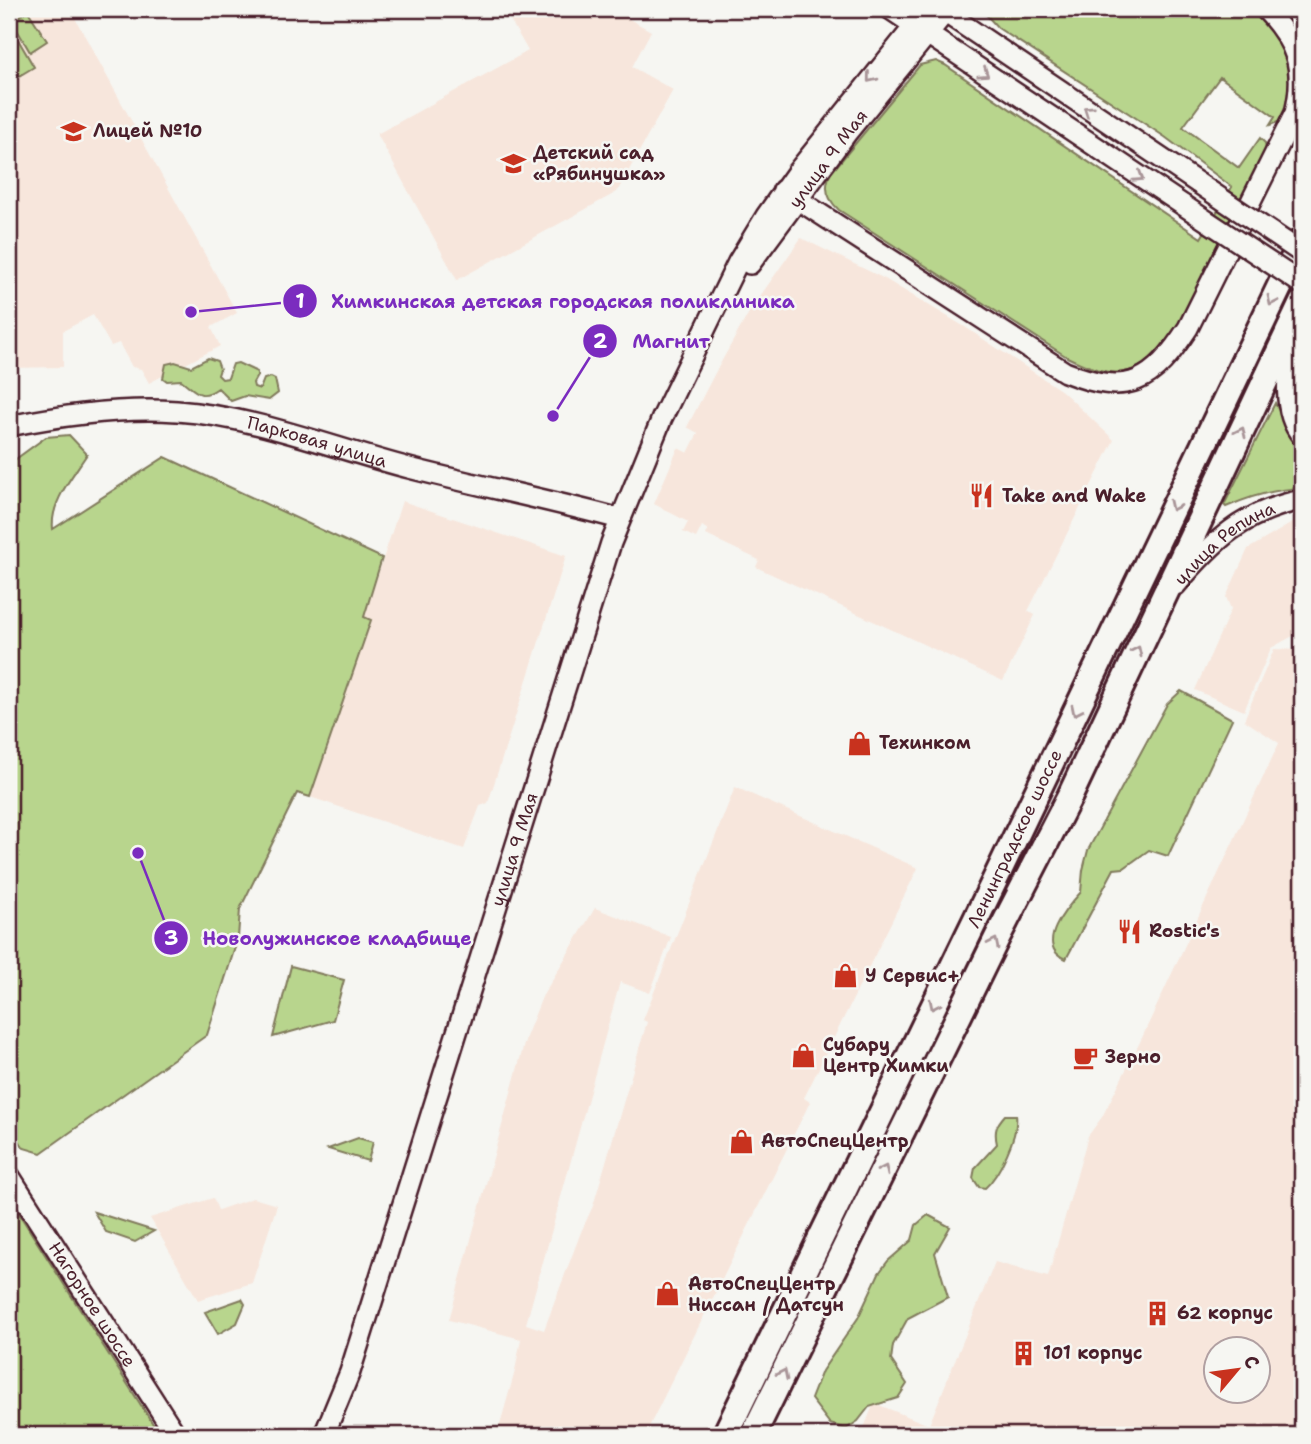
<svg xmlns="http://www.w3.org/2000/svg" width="1311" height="1444" font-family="'Shantell Sans',sans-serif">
  <rect width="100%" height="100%" fill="#f6f6f2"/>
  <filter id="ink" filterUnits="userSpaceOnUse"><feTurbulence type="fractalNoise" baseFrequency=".0143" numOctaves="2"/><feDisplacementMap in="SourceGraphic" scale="14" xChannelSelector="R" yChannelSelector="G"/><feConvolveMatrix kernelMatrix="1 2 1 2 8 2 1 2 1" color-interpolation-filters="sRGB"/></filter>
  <g filter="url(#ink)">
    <!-- built -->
    <path fill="#f7e6dc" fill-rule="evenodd" d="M9 9H70L237 313 211 327 220 346 149 383 141 369 132 367 119 343 111 346 93 315 63 331V367L9 368Z
      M504 9H611L651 31 632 67 673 90 617 192 457 280 377 134 528 51Z
      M801 238 885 279 965 327 1062 391 1114 440 1028 611 1035 615 1003 681 756 567 759 560 706 535 708 530 702 526 696 538 683 532 688 522 654 504 678 448 688 453 698 433 687 427 715 373 751 309Z
      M402 501 566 556 488 803 480 806 464 849 310 797 371 621 364 617Z
      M1302 517V631L1271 648 1244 711 1195 690 1231 609 1226 597 1248 549Z
      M1274 649 1302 650V1435H861L874 1403 929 1425 995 1262 1048 1277 1088 1136 1102 1117 1140 1042 1279 743 1244 720ZM1216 1350H1258V1392H1216Z
      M735 787 918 868 804 1098 810 1102 645 1435H497L515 1371 521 1339 449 1320 526 1037 542 997 595 908 671 937 650 993 620 982 526 1324 544 1330 581 1232 593 1206 647 1022 643 1020Z
      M213 1198 218 1210 253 1198 277 1205 252 1283 198 1300 150 1218Z"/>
    <!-- green -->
    <path fill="#b8d58d" stroke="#817a5c" stroke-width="2" d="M981 9H1251C1272 29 1292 52 1292 83 1292 95 1286 109 1283 120L1270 125 1275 117 1220 77 1183 127 1239 168 1260 138 1265 143 1266 151 1172 338C1138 380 1114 380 1067 357L839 210C827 199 823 187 831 173L920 65 936 61 945 65 1201 238 1232 187 1165 137 998 28Z
      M28 11 47 41 30 52 12 21Z
      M9 24 34 67 9 82Z
      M208 358 217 361 220 369 218 375 222 379 228 378 233 364 238 363 257 372V376L253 383 254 387 260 389 264 379 271 377 275 379 278 393 269 400 245 396 231 401 218 388C200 401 196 391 181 380L167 381 163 378 166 364 175 362 191 367Z
      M1275 403 1292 436 1302 446V488C1275 489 1251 496 1226 507L1224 505Z
      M69 435 87 454C73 476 50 502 53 529L165 457 382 558 364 617 371 620 310 797 297 793 240 909 238 938 207 1035 41 1153 24 1148 9 1125V464L46 437Z
      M1181 691 1232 719 1168 856 1149 850 1124 868 1114 869 1066 959C1033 947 1067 907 1081 892L1083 870 1088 850 1167 704Z
      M291 966 344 980 333 1020 273 1037Z
      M1005 1115H1016C1019 1134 999 1176 985 1188L979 1187 973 1178 975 1168 997 1144C994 1131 996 1125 1005 1115Z
      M358 1138 373 1142 368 1161 328 1149Z
      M9 1198 160 1435H9Z
      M94 1212 154 1231 135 1242 106 1232Z
      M928 1215 950 1227 935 1253 948 1297 908 1318 893 1345 891 1360 907 1384 898 1398 869 1407 858 1421 846 1429 830 1424 811 1399 822 1371 858 1318 879 1273 888 1261 912 1240 916 1225Z
      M242 1299 245 1304 237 1323 218 1334 205 1312Z"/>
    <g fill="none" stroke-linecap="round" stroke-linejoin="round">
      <defs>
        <g id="secondary">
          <path d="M890 9 1183 205"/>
          <path d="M940 9 1198 183"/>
          <path d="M783 190 1065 372C1129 397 1152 383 1188 328L1295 113C1306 68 1296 42 1265 9"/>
          <path id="s1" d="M750 264 846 134 948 9"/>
          <path d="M1294 332C1289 364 1279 409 1302 436"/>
          <path id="s2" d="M9 426C64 415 121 407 177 411 257 417 332 448 409 468 479 486 550 500 620 519"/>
          <path id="s3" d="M1176 585C1213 541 1244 511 1302 500"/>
          <path id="s4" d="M9 1175 176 1435"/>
          <path id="s5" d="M324 1435 350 1372 611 543 662 418 738 262 766 216 797 172 928 9"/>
        </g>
        <g id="highway">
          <path id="s6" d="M725 1435 991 888 1302 240"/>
          <path d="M753 1435 997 938 1070 796 1302 303"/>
        </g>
      </defs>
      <!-- secondary casing -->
      <use href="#secondary" stroke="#4a1f2b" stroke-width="24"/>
      <!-- highway casing -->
      <use href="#highway" stroke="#4a1f2b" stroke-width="30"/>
      <!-- secondary -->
      <use href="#secondary" stroke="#f6f6f2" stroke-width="19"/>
      <!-- highway -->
      <use href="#highway" stroke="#f6f6f2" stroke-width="24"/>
      <defs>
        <path id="secondary-bridge" d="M1198 183 1302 253
          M1183 205 1302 284"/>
      </defs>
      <!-- secondary-bridge casing -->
      <use href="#secondary-bridge" stroke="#4a1f2b" stroke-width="24" stroke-linecap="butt"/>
      <!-- secondary-bridge -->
      <use href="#secondary-bridge" stroke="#f6f6f2" stroke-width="19"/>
    </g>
    <!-- one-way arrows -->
    <defs><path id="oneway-chevron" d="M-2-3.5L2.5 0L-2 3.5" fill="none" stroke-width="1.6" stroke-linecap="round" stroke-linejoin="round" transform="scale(1.75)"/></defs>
    <g stroke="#a99598">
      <use href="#oneway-chevron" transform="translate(984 73) rotate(34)"/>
      <use href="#oneway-chevron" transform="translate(871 78) rotate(129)"/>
      <use href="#oneway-chevron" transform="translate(1088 110) rotate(-146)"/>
      <use href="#oneway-chevron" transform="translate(1139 177) rotate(33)"/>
      <use href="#oneway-chevron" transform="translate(1272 301) rotate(116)"/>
      <use href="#oneway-chevron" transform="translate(1241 432) rotate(-65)"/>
      <use href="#oneway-chevron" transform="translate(1174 506) rotate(115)"/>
      <use href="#oneway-chevron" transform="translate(1137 651) rotate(-65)"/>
      <use href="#oneway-chevron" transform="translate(1076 711) rotate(116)"/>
      <use href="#oneway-chevron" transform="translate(994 943) rotate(-64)"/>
      <use href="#oneway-chevron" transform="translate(934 1005) rotate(116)"/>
      <use href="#oneway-chevron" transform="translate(884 1170) rotate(-64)"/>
      <use href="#oneway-chevron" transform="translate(783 1374) rotate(-64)"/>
    </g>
  </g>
  <!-- icons -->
  <defs>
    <symbol id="school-bare" viewBox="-9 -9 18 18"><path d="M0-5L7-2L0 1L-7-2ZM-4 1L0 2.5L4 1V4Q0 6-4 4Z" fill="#c8321e" stroke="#f6f6f2" stroke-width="2.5" paint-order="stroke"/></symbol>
    <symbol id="restaurant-bare" viewBox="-9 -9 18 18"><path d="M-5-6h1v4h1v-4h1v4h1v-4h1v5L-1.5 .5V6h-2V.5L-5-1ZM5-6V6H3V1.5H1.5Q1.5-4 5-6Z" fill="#c8321e" stroke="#f6f6f2" stroke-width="2.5" paint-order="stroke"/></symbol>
    <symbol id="shop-bare" viewBox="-9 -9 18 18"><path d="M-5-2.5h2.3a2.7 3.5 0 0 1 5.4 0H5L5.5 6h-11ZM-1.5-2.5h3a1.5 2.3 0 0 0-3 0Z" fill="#c8321e" stroke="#f6f6f2" stroke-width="2.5" paint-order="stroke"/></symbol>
    <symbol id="cafe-bare" viewBox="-9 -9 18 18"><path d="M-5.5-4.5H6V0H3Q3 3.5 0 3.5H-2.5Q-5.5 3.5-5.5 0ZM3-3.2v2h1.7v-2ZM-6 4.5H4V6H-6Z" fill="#c8321e" stroke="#f6f6f2" stroke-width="2.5" paint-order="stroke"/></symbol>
    <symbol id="building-bare" viewBox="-9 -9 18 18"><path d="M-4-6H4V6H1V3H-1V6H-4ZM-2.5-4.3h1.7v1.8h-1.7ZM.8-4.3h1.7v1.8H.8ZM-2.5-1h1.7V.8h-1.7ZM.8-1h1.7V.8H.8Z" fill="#c8321e" stroke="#f6f6f2" stroke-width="2.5" paint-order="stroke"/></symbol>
  </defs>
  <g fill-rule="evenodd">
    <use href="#school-bare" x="56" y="114" width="35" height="35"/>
    <use href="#school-bare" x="496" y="146" width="35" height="35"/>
    <use href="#restaurant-bare" x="964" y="478" width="35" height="35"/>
    <use href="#shop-bare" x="842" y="726" width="35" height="35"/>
    <use href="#restaurant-bare" x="1112" y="914" width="35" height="35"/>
    <use href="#shop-bare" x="828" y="958" width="35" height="35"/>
    <use href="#shop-bare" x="786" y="1038" width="35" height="35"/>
    <use href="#cafe-bare" x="1068" y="1040" width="35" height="35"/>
    <use href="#shop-bare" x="724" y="1124" width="35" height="35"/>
    <use href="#shop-bare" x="650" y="1276" width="35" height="35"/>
    <use href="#building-bare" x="1140" y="1296" width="35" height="35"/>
    <use href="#building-bare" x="1006" y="1336" width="35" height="35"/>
  </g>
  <g text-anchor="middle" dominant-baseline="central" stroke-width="5" stroke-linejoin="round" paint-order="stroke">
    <!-- poi labels -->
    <g font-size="18" font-weight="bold" fill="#4a1f2b" stroke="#f6f6f2" text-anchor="start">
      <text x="93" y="131">Лицей №10</text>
      <text x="533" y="153">Детский сад<tspan x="533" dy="21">«Рябинушка»</tspan></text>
      <text x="1002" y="496">Take and Wake</text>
      <text x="879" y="743">Техинком</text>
      <text x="1149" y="931">Rostic's</text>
      <text x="865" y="976">У Сервис+</text>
      <text x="823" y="1045">Субару<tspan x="823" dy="21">Центр Химки</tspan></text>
      <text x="1105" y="1057">Зерно</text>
      <text x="761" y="1141">АвтоСпецЦентр</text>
      <text x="688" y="1284">АвтоСпецЦентр<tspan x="688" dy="21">Ниссан / Датсун</tspan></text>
      <text x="1177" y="1313">62 корпус</text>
      <text x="1043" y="1353">101 корпус</text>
    </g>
    <!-- street labels -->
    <g font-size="18" fill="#4a1f2b" stroke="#f6f6f2">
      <text stroke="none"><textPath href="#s1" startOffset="131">улица 9 Мая</textPath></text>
      <text stroke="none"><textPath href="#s2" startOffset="313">Парковая улица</textPath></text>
      <text stroke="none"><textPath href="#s3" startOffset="65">улица Репина</textPath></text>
      <text stroke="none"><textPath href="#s6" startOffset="663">Ленинградское шоссе</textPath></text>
      <text stroke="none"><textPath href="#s5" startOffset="616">улица 9 Мая</textPath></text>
      <text stroke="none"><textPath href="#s4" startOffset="154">Нагорное шоссе</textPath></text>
    </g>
  </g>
  <!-- callouts -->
  <path fill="none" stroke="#7b2cbf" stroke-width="2.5" d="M191 312L300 301M553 416L600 341M138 853L171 938"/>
  <g fill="#7b2cbf" stroke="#f6f6f2" stroke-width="2.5">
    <circle cx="191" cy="312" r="7"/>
    <circle cx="553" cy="416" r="7"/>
    <circle cx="138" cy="853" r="7"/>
    <circle cx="300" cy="301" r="18"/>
    <circle cx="600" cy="341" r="18"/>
    <circle cx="171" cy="938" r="18"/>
  </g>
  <g font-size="21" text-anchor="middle" font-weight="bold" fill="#fff">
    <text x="300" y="308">1</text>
    <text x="600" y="348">2</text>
    <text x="171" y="945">3</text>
  </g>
  <g font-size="19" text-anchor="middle" font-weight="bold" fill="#7b2cbf" stroke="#f6f6f2" stroke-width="5" stroke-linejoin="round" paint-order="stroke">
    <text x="563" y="308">Химкинская детская городская поликлиника</text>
    <text x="671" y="348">Магнит</text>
    <text x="337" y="945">Новолужинское кладбище</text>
  </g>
  <!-- margin -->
  <rect width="1311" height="1444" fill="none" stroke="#f6f6f2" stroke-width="35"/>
  <rect x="18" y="18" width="1276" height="1409" fill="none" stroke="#4a1f2b" stroke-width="2.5" filter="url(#ink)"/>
  <!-- north arrow -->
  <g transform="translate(1237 1370) rotate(61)"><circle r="33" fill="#f6f6f2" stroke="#b1a0a2" stroke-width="2"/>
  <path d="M0-5L12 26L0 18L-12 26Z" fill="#c8321e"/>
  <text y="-10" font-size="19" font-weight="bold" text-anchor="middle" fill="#4a1f2b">С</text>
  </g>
</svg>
